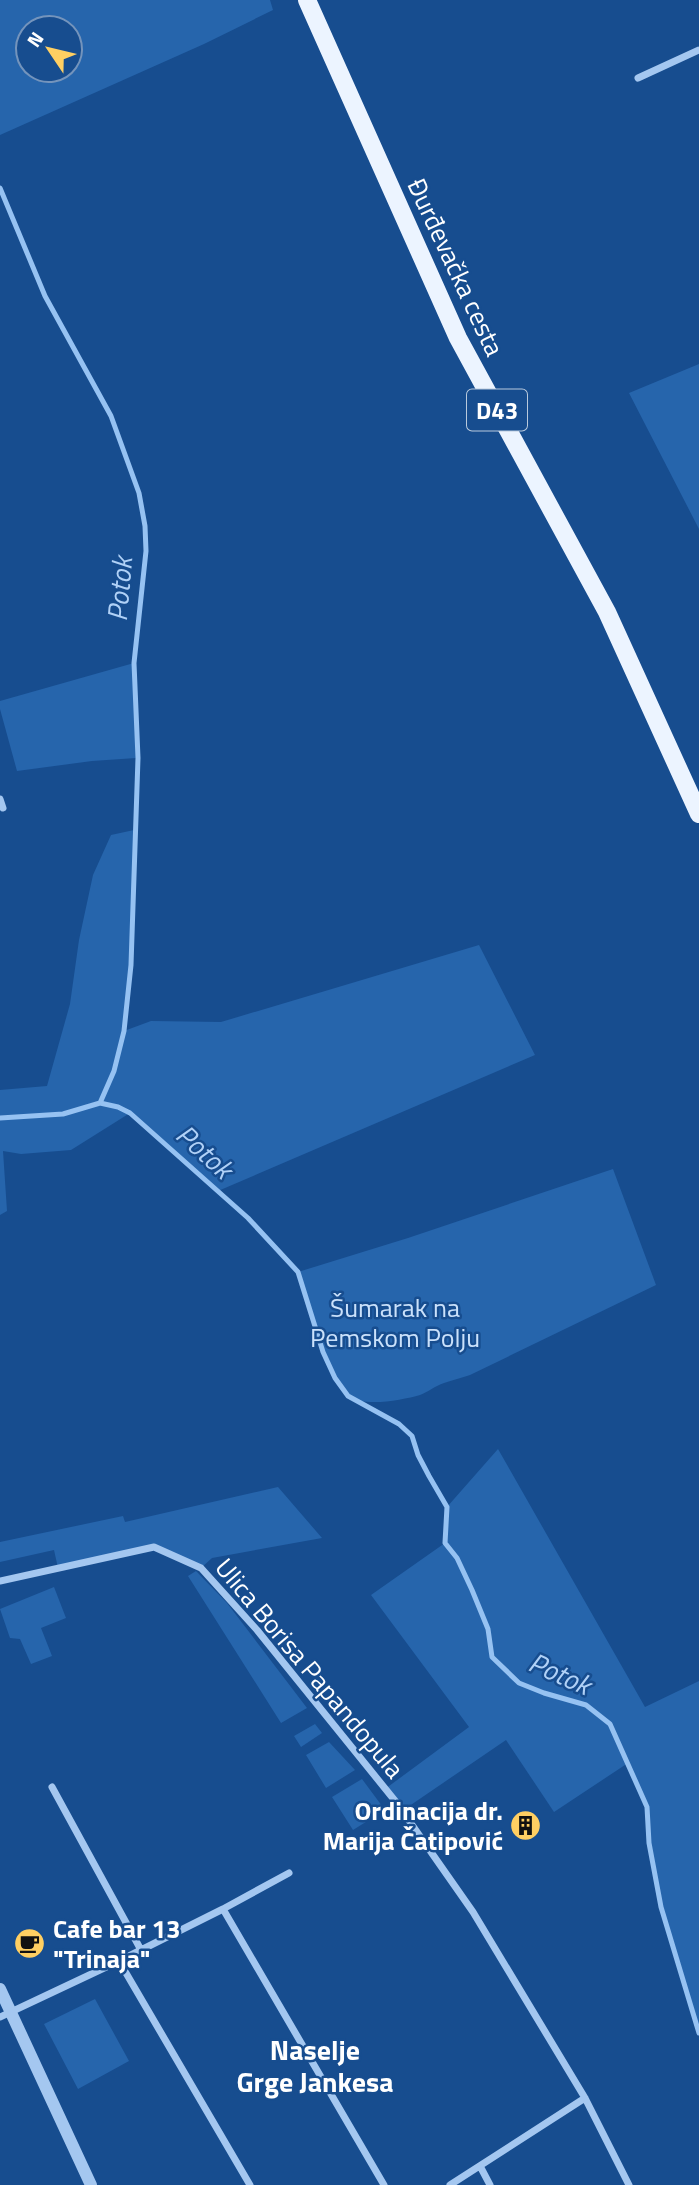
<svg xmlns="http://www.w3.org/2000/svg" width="699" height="2185" font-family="'Titillium Web',sans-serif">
  <rect width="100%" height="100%" fill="#174d8f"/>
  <!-- green -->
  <path fill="#2665ac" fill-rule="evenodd" d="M0 0H270L273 10 204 44 0 135ZM28 28H70V70H28Z
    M699 364V529L629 393Z
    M134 663 136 758 92 761 17 771 0 709V701Z
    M134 830 131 965 124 1031 151 1021 221 1022 479 945 535 1055 218 1191 130 1113 71 1150 21 1154 3 1151 7 1211 0 1215V1090L47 1086 70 1004 79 940 93 875 111 835Z
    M613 1169 656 1285 470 1375C462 1378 452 1380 444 1383 435 1386 428 1392 420 1395 403 1400 365 1407 350 1397 327 1382 307 1300 298 1272L408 1238Z
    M498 1449 645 1707 699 1681V2033L661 1907 649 1843 647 1807 628 1763 554 1812 506 1740 402 1811 385 1789 469 1727 371 1595 445 1543 447 1507Z
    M278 1487 322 1538 212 1558 201 1568 154 1547 58 1568 54 1550 0 1562V1542L123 1516 125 1522Z
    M196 1571 227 1603 307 1708 281 1723 188 1576Z
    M54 1587 66 1618 41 1628 52 1656 31 1664 20 1639 10 1638 0 1609Z
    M315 1724 322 1733 301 1747 294 1736Z
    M329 1742 355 1770 326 1788 306 1755Z
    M362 1779 385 1810 353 1830 332 1797Z
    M95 1999 129 2061 78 2089 44 2024Z"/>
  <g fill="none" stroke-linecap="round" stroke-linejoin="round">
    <!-- stream -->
    <path stroke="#96c2f2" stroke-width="5" d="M0 188 45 296 111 416 139 493 145 526 146 551 134 663 138 758 131 965 124 1031 114 1071 100 1103 118 1107 130 1113 248 1218 298 1272 323 1352 335 1378 348 1396 399 1424 412 1436 418 1455 429 1476 447 1507 445 1543 457 1558 472 1590 488 1629 492 1657 519 1683 544 1693 586 1705 610 1724 647 1807 649 1843 661 1907 699 2033
      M0 1118 63 1114 100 1103"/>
    <!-- minor -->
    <path stroke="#a4c7f0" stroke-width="7" d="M638 78 699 50
      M0 799 3 808
      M0 1581 154 1547 201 1568 257 1630 396 1802 473 1912 585 2098 629 2185
      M52 1787 141 1950
      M223 1909 384 2185
      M119 1961 223 1909 289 1873
      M0 2017 119 1961 250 2185
      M480 2166 490 2185
      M450 2185 585 2098"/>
    <!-- tertiary -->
    <path stroke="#a4c7f0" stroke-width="12" d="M0 1989 91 2185"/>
    <!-- primary -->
    <path stroke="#ecf4ff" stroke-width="18" d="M307 0 458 338 607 612 699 814"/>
  </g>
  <!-- icons -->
  <defs>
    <symbol id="building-disc" viewBox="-11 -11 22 22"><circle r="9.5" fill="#ffcf62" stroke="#174d8f"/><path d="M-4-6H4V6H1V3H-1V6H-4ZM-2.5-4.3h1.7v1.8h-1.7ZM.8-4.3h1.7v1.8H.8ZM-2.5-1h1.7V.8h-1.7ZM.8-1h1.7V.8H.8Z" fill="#111"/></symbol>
    <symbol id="cafe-disc" viewBox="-11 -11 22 22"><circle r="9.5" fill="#ffcf62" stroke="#174d8f"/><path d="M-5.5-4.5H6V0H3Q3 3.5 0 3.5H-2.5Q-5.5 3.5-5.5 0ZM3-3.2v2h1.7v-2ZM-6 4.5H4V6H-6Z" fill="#111"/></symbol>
  </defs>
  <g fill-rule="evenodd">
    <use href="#building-disc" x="508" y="1808" width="35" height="35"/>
    <use href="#cafe-disc" x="12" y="1926" width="35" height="35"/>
  </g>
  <g text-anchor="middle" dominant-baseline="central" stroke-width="5" stroke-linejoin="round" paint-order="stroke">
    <!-- shield labels -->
    <rect fill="#174d8f" stroke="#b9cadd" stroke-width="2" x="467" y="389.5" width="60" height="41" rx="5"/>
    <g font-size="24" font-weight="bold" fill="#fff">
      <text x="497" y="410">D43</text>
    </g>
    <!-- street labels -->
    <g font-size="26" fill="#fff" stroke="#174d8f">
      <text transform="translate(456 267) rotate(65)">Đurđevačka cesta</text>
      <text transform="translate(310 1668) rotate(50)">Ulica Borisa Papandopula</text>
    </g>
    <!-- park labels -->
    <g font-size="26" fill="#cae1fb" stroke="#174d8f">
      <text x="395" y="1307">Šumarak na<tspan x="395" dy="30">Pemskom Polju</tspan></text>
    </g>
    <!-- poi labels -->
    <g font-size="26" font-weight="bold" fill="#fff" stroke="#174d8f" text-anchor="end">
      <text x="503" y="1810">Ordinacija dr.<tspan x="503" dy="30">Marija Čatipović</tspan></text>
      <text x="53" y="1928" text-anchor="start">Cafe bar 13<tspan x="53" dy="30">"Trinaja"</tspan></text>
    </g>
    <!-- water labels -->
    <g font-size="28" font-style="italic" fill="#b0d1f7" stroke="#174d8f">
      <text transform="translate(119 589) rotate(-85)">Potok</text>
      <text transform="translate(205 1151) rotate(42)">Potok</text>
      <text transform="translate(560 1673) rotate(24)">Potok</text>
    </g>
    <!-- neighbourhood labels -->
    <g font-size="28" font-weight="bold" fill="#fff" stroke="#174d8f">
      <text x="315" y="2049">Naselje<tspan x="315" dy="32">Grge Jankesa</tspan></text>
    </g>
  </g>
  <!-- north arrow -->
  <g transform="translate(49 49) rotate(305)"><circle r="33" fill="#174d8f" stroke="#7494bc" stroke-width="2"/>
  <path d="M0-5L12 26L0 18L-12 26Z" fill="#ffcf62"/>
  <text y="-10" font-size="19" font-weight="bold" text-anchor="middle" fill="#ffffff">N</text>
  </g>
</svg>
